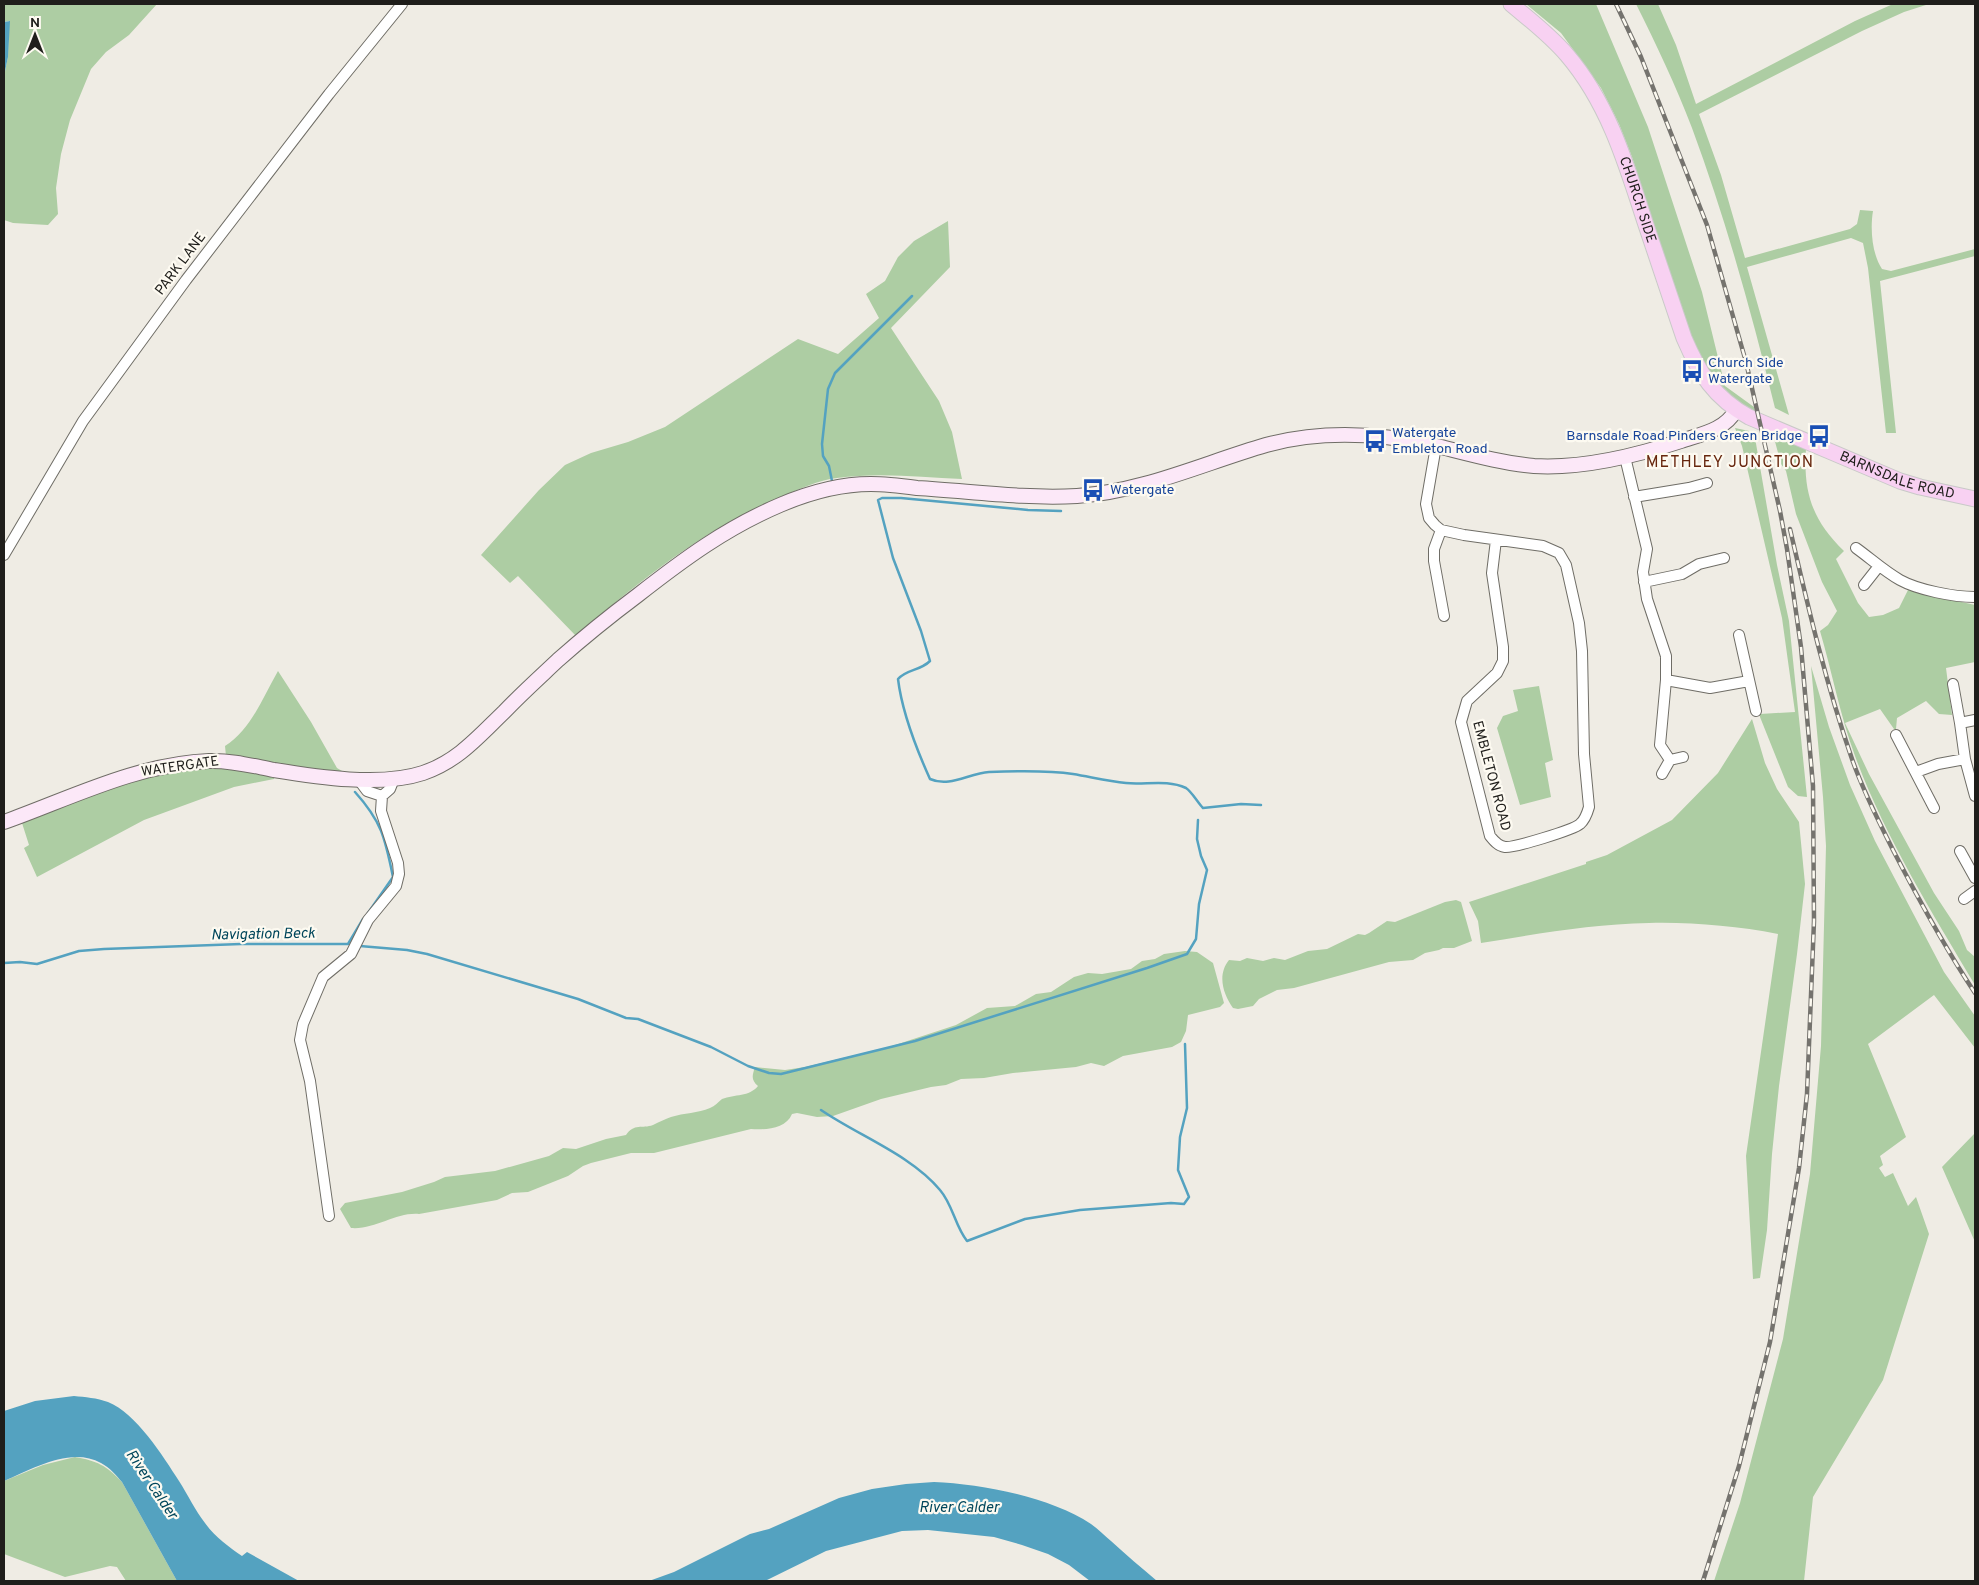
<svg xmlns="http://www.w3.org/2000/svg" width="1979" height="1585" font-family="Overpass,sans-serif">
  <rect width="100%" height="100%" fill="#efece4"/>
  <!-- green -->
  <path fill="#adcda3" d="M4 4H157L129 35 106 52 91 69 70 120 61 154 56 188 58 214 48 225 13 223 4 220V76L8 57 9 21 4 22Z
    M1526 4H1596L1648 127 1702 292 1725 386 1754 407 1755 411C1722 395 1706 370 1691 338L1632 157 1619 124 1601 88 1561 33Z
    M1636 4H1658L1676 45 1696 104 1855 21 1893 4H1929L1904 12 1862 31 1699 114 1721 175 1745 258 1850 229 1857 224 1860 210 1873 211C1870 229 1872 254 1882 269L1891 271 1975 249V256L1880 281 1896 433H1886L1868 268 1863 243 1851 238 1747 267 1789 415 1775 408C1752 314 1726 220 1692 128 1676 86 1656 44 1636 4Z
    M948 221 950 267 891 328 939 401 952 432 962 479C921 477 878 472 837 478 818 480 800 489 783 496 705 528 639 581 576 636L518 576 510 583 481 555 539 490 565 465 591 453 628 442 665 427 798 339 838 354 879 318 866 294 885 281 898 257 914 241Z
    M1735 428 1754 432 1777 565 1789 621 1807 797 1798 796 1788 787 1760 717V714L1795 712 1782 618 1742 446Z
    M1773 434 1806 448C1803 492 1812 520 1844 551L1836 559 1858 603 1869 617 1883 615 1899 608 1908 590 1975 605V662L1946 668 1952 715 1939 714 1926 701 1897 718 1896 729H1894L1880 709 1845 723 1869 774 1934 893 1959 931 1967 950 1975 957V985C1931 911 1885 837 1855 756 1840 715 1832 672 1820 631L1828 625 1837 611 1822 582 1796 514 1786 471 1781 464Z
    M1811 666 1829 727 1850 785 1875 841 1944 972 1975 1016V1048L1934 995 1868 1044 1906 1137 1880 1156 1883 1165 1879 1168 1885 1177 1893 1173 1908 1206 1916 1197 1929 1234 1883 1380 1813 1497 1804 1581H1714L1740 1503 1783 1339 1810 1174 1821 1046 1826 846 1823 797Z
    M278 671 311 722 337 768 347 774 323 773 226 756 225 746C251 730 263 697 278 671Z
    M1539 686 1553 760 1545 763 1551 797 1520 805 1497 728 1503 716 1518 711 1513 690Z
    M1752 719 1765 763 1777 789 1799 822 1805 884 1797 954 1779 1086 1772 1154 1767 1230 1760 1278 1753 1279 1746 1156 1778 934C1736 926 1692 922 1649 923 1592 924 1536 934 1481 943L1478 921 1469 902 1586 864V862L1607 855 1672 820 1718 773Z
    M208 766 234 768 275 775 274 779 234 787 144 820 37 877 24 848 29 845 22 823 78 800 144 776Z
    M1456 900 1461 902 1472 941 1454 948H1443L1439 950 1425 953 1413 960 1389 962 1294 988 1277 990 1259 999 1253 1006 1238 1009 1233 1008C1223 994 1217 975 1229 960L1240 961 1247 958 1263 961 1274 958 1285 960 1308 951 1327 949 1358 934 1365 935 1369 933 1387 921 1395 922 1445 902Z
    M1185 951 1197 952 1213 963 1224 1003 1220 1007 1188 1015 1186 1031 1181 1042 1172 1047 1123 1056 1104 1066 1091 1063 1076 1067 1013 1073 984 1078 961 1079 946 1085 931 1087 881 1099 833 1116 817 1117 797 1113 792 1114C786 1129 765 1130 751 1129L654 1153H631L591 1163 583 1166 568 1176 528 1192 512 1193 497 1200 419 1214C396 1212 375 1230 351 1228L340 1209 345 1203 402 1192 434 1182 445 1177 495 1171 549 1156 563 1148 576 1149 606 1139 626 1135C634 1123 642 1129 653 1125 659 1122 665 1119 671 1117 684 1113 698 1113 710 1108 715 1106 718 1102 722 1099 735 1094 749 1097 758 1086 751 1080 752 1076 755 1067L785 1070 805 1067 889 1047 956 1025 987 1008 1015 1006 1036 994 1051 992 1074 977 1088 973 1102 974 1131 969 1142 961 1155 959 1164 954Z
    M1975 1133V1242L1942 1167Z
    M75 1457C97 1461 106 1465 122 1482L177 1581H126L117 1567 110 1566 65 1577 4 1554V1481L43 1465Z"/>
  <!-- water -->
  <path fill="#54a2c0" d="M10 21 8 57 4 76V22Z
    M74 1396C85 1397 97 1398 108 1402 136 1413 163 1456 179 1481 188 1495 195 1510 205 1523 215 1537 229 1547 242 1556L247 1552 299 1581H177L122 1482C116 1475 110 1468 101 1463 71 1446 32 1469 4 1481V1411L35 1401Z
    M934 1482C982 1484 1050 1497 1091 1524 1098 1529 1105 1536 1111 1541 1126 1555 1142 1568 1157 1581H1090L1069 1565 1048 1554 1022 1545 994 1537 928 1530 902 1531 826 1551 765 1581H649L674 1572 750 1534 769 1529 839 1498 872 1489 906 1484Z"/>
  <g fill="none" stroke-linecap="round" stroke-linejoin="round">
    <!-- stream -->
    <path stroke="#54a2c0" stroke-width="2.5" d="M832 481 829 466 823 456 822 444 828 389 835 373 912 296
      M1061 511 1028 510 901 498H882L878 500 893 558 921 631 930 661C920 671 907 669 898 679 902 712 916 748 930 779 950 788 969 773 989 772 1016 771 1047 770 1073 774 1091 777 1108 781 1126 783 1146 785 1167 779 1186 788 1192 792 1198 803 1203 808L1241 804 1261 805
      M355 792C382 822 385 838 393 877L368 913
      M360 946 407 950 427 954 578 999 626 1018 638 1019 711 1047 748 1066 769 1073 781 1074 915 1041 1147 968 1187 954 1196 939 1199 904 1207 870 1201 856 1197 839 1198 820
      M4 963 20 962 37 964 79 951 104 949 241 944H348L363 919
      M821 1110C859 1136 911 1155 940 1190 953 1205 955 1226 967 1241L1025 1219 1080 1210 1171 1203 1184 1204 1189 1197 1178 1170 1180 1137 1187 1108 1185 1044"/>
    <defs>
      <path id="street" d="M1436 446 1426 504 1429 518 1435 525 1441 530 1464 535 1543 546 1559 553 1566 565 1579 623 1582 651 1584 754 1589 807C1587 814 1585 820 1580 824 1573 830 1514 848 1505 847 1498 846 1494 841 1490 836L1461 722 1467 701 1497 673 1503 661V647L1492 573 1496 540
        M1625 457 1647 549 1643 572 1647 599 1666 656V680L1660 745 1670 760
        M1634 497 1689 488 1707 483
        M1441 530 1434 549V561L1444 616
        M1856 548C1870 558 1884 571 1900 580 1918 590 1954 597 1975 597
        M4 555 83 421 186 280 329 94 402 4
        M1644 582 1682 574 1699 564 1724 558
        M1864 585 1879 566
        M1739 635 1756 711
        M1666 680 1710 688 1749 681
        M1953 684 1960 723
        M1975 720 1960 723 1965 759 1975 796
        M1896 735 1934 808
        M1916 772 1938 764 1965 759
        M1662 774 1670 760 1683 757
        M382 796 390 789 394 779
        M1960 851 1975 878
        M1964 899 1975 891
        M329 1216 310 1081 300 1040 303 1024 323 977 351 954 368 920 396 886 399 874 398 863 381 811 382 796 367 791 358 779"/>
      <path id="secondary" d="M4 822C71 798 137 764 209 761 231 760 253 766 274 770 317 777 381 787 423 773 458 761 478 737 504 712 521 694 540 677 558 660 584 637 610 616 638 595 684 559 726 528 780 505 808 493 840 484 871 484 886 484 902 486 917 488 970 491 1024 499 1077 496 1142 492 1204 463 1266 445 1321 430 1378 433 1433 445 1466 453 1500 463 1534 466 1583 469 1635 456 1681 441 1702 434 1725 430 1736 410"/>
      <g id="primary">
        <path id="s1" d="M1511 4C1530 20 1550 35 1567 55 1608 103 1626 163 1645 222 1658 261 1671 299 1684 338 1699 373 1714 398 1749 417L1900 481 1920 487 1975 499"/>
      </g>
    </defs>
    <!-- street casing -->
    <use href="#street" stroke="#6f6d66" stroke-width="12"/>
    <!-- secondary casing -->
    <use href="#secondary" stroke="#6f6d66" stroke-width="16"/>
    <!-- primary casing -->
    <use href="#primary" stroke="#c9c9c8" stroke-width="17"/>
    <!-- street -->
    <use href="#street" stroke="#fff" stroke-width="10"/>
    <!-- secondary -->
    <use href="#secondary" stroke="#fce8f8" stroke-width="14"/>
    <!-- primary -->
    <use href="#primary" stroke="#f8d1f2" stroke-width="15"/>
    <defs>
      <path id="rail" d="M1616 4 1641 57 1707 225 1746 362 1780 511 1787 549 1801 647 1813 786 1814 921 1807 1094 1799 1168 1770 1342 1739 1466 1703 1581
        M1790 529C1808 607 1826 684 1852 759 1863 791 1879 822 1894 852 1919 900 1945 948 1975 993"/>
    </defs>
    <!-- rail casing -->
    <use href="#rail" stroke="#75736e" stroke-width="4.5"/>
    <!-- rail -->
    <use href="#rail" stroke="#fdfaf1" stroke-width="2.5" stroke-dasharray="8" stroke-linecap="butt"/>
  </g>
  <!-- icons -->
  <defs>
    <symbol id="bus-bare" viewBox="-9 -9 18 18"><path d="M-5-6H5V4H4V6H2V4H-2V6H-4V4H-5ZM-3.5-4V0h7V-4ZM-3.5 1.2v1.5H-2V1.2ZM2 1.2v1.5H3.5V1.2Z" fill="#1a4fb4" stroke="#fdfaf1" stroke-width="2.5" paint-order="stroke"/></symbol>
  </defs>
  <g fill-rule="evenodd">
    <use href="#bus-bare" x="1676" y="355" width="32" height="32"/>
    <use href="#bus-bare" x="1803" y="420" width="32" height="32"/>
    <use href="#bus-bare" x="1359" y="425" width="32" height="32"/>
    <use href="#bus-bare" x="1077" y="474" width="32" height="32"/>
  </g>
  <g text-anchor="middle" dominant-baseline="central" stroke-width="4.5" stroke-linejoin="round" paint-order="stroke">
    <!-- street labels -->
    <g font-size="14" fill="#1f1e1b" stroke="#fdfaf1">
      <text stroke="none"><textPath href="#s1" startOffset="238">CHURCH SIDE</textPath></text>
      <text transform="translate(181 264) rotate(-53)">PARK LANE</text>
      <text stroke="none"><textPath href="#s1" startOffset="648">BARNSDALE ROAD</textPath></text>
      <text transform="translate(180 767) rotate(-8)">WATERGATE</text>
      <text transform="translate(1491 776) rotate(75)">EMBLETON ROAD</text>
    </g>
    <!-- transit labels -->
    <g font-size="14" fill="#164399" stroke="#fdfaf1" text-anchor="start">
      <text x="1708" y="363">Church Side<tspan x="1708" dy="16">Watergate</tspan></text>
      <text x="1392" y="433">Watergate<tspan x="1392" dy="16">Embleton Road</tspan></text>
      <text x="1802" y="436" text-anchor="end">Barnsdale Road Pinders Green Bridge</text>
      <text x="1110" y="490">Watergate</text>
    </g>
    <!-- water labels -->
    <g font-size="15" font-style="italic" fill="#00465b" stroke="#fdfaf1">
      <text transform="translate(263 935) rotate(-1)">Navigation Beck</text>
      <text transform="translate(151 1485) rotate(56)">River Calder</text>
      <text x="959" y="1508">River Calder</text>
    </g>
    <!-- quarter labels -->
    <g font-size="16" letter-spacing="1" fill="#67260d" stroke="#fdfaf1">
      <text x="1730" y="463">METHLEY JUNCTION</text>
    </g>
  </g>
  <!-- border -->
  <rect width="1979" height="1585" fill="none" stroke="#1f1e1b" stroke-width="10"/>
  <!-- north arrow -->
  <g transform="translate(35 35)" stroke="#fdfaf1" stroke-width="4" paint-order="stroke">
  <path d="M0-4L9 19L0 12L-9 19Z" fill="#1f1e1b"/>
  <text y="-8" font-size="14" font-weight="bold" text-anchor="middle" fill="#1f1e1b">N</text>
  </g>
</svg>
